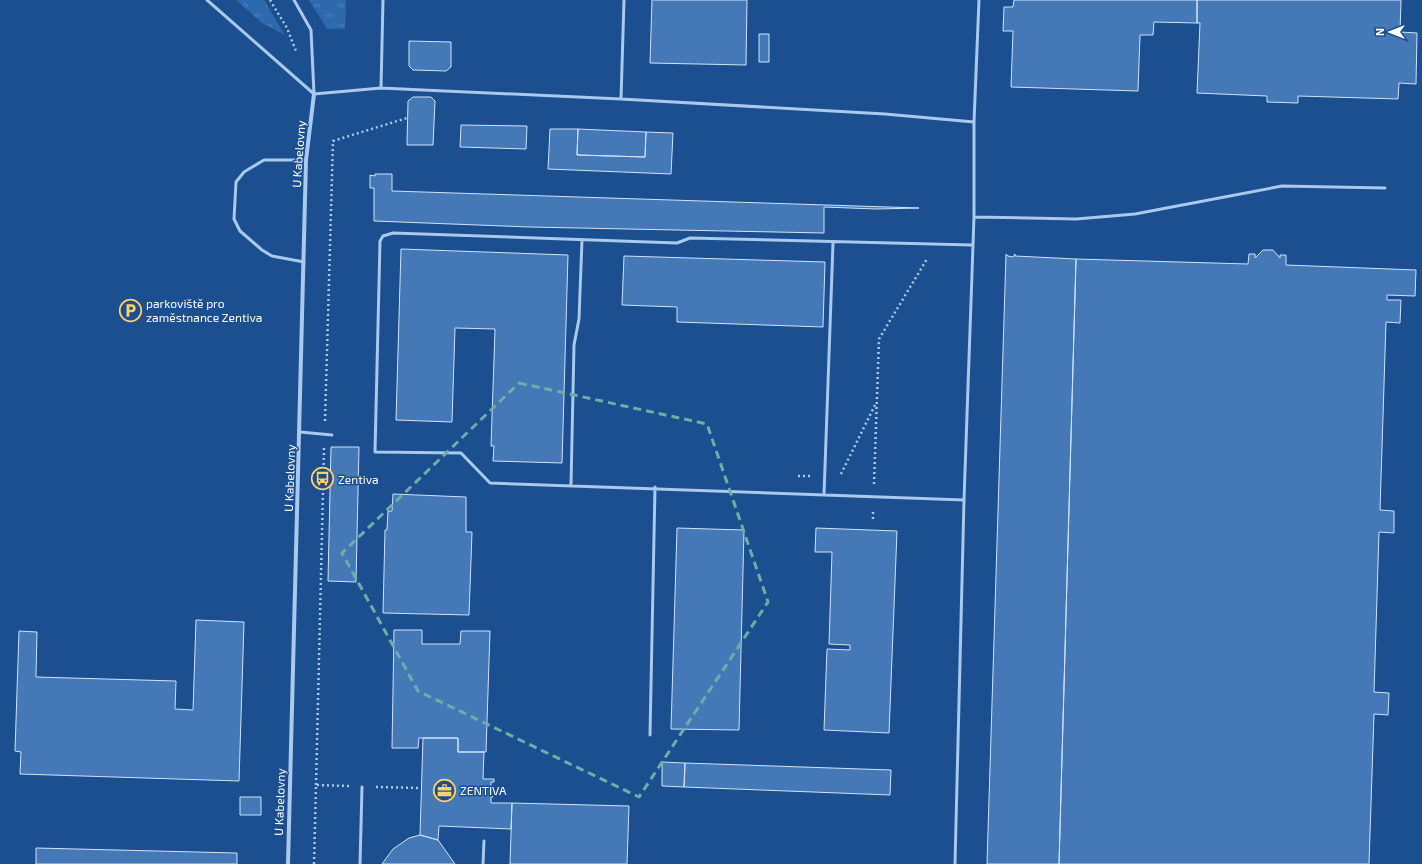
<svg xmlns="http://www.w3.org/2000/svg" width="1422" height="864" font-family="'Exo 2',sans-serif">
  <defs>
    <pattern id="grass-tufts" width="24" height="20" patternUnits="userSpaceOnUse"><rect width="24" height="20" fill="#2e69ad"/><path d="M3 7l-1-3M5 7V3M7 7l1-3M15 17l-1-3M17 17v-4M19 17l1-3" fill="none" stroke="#4d80b9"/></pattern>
  </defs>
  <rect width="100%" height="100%" fill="#1b4f8f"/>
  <!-- grass -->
  <path fill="url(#grass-tufts)" d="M236 0H264L285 35 262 23Z
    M309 0H346L345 29H327Z"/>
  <!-- building -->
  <path fill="#4478b7" stroke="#cfe3fa" d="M652 0H747L746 65 650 63Z
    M1014 0H1197V23L1154 22 1153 35H1140L1138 91 1011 87 1013 31H1003L1004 7H1013Z
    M1197 0H1401L1400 32 1417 33 1416 84 1399 83 1398 99 1298 96V103L1267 102V96L1197 93 1200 23H1197Z
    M759 34H769V62H759Z
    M409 41 451 42V67L446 71 413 70 409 66Z
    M413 97H431L435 101 433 145H407L408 101Z
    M461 125 527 126 526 149 460 147Z
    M550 129H578L577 155 645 157 646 132 673 133 671 174 548 169Z
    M578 129 646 132 645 157 577 155Z
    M375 174H392V191L919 208 876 209 824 207V233L529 227 374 221V188H370V175L375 176Z
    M401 249 568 255 562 463 493 461 494 446H491L495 329 455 328 452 422 396 420Z
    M1263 250H1273L1280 258V255H1286V265L1416 270 1415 296 1387 295V300H1401L1400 323 1386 322 1380 510 1394 511V533L1379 532 1374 692 1389 693 1388 715 1374 714 1369 864H1059L1076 259 1248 264 1249 254H1255V258Z
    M1006 254 1008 256 1013 257 1015 254V256L1076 259 1059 864H987Z
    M624 256 825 262 823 327 677 322V307L622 305Z
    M331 447H359L356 582 328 581Z
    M393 494 466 497V532H472L469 615 383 613 385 530H387L388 511H392Z
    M677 528 744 530 739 730 671 729Z
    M816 528 897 531 889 733 824 730 827 649 850 650V645L829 644 832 552H815Z
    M196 620 244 622 239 781 20 774 21 752 15 751 19 631 37 632 36 677 176 681 175 709 193 710Z
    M394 630H422V644H460L461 631H490L486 752H458V738H419L418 748H392Z
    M423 738H458V752H484L483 779H494V782H491V795L493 797H491V803H512L511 829 439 826 438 840 420 835Z
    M662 762 685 763 684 787 662 786Z
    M685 763 891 770 890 795 684 787Z
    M240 797H261V815H240Z
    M512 803 629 806 627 864H510Z
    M420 835 438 840 455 864H382L393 849 409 838Z
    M36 848 237 853V864H36Z"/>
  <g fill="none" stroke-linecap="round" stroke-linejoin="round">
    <!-- path -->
    <path stroke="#a9c9ee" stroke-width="2.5" stroke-dasharray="2 3" stroke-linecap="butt" d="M270 0 287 28 296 51
      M325 421 333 141 407 118
      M841 474 875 405
      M798 476H811
      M874 484 879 339 927 259
      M873 519V511
      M316 785 324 448
      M376 787 421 788
      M314 864 316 785 349 786"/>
    <!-- lane -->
    <path stroke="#a9c9ee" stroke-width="3" d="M207 0 314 94 381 88 423 90 621 99 885 114 974 122V217L964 500 955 864
      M294 0 311 30 314 94
      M381 88 383 0
      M621 99 624 0
      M974 122 979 0
      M974 217 1076 219 1135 214 1282 186 1385 188
      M304 262 272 256 262 250 240 231 234 219 236 182 244 172 264 160H306
      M300 432 332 435
      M571 485 574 345 579 319 582 240
      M824 495 833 243
      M964 500 490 483 461 453 375 452 380 241 383 236 393 233 677 243 690 238 972 245
      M650 735 655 487
      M360 864 362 787
      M483 864 484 841"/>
    <!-- street -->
    <path stroke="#a9c9ee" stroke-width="4" d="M288 864 306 160 314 94"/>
  </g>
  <!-- marked area -->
  <path fill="none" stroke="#6fada8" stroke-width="3" stroke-dasharray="8 5" stroke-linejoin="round" d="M519 383 707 424 768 602 639 797 418 691 342 553Z"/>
  <!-- icons -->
  <defs>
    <symbol id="parking-ring" viewBox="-11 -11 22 22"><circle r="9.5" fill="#1b4f8f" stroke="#ffd166" stroke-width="1.5"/><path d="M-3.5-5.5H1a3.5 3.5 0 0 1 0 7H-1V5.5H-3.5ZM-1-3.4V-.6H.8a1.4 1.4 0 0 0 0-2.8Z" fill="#ffd166"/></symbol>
    <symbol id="bus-ring" viewBox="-11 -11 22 22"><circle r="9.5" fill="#1b4f8f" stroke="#ffd166" stroke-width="1.5"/><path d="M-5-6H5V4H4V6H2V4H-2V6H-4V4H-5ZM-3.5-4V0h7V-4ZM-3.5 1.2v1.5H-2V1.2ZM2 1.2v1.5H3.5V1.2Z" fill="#ffd166"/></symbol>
    <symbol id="office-ring" viewBox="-11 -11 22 22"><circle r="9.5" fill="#1b4f8f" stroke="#ffd166" stroke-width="1.5"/><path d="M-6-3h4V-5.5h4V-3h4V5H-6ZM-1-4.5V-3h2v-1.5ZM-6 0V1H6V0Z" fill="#ffd166"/></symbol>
  </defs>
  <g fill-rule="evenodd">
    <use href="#parking-ring" x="118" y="298" width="25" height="25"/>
    <use href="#bus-ring" x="310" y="466" width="25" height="25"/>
    <use href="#office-ring" x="432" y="778" width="25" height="25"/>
  </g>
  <g text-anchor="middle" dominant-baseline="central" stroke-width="3" stroke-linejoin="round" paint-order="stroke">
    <!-- street labels -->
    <g font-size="12" fill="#fff" stroke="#1b4f8f">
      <text transform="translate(298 154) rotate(-86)">U Kabelovny</text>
      <text transform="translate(289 478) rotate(-88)">U Kabelovny</text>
      <text transform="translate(279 802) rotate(-88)">U Kabelovny</text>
    </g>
    <!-- poi labels -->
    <g font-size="12" fill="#fff" stroke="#1b4f8f" text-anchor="start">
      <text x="146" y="303">parkoviště pro<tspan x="146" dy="14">zaměstnance Zentiva</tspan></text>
      <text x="338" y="479">Zentiva</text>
      <text x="460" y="790">ZENTIVA</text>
    </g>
  </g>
  <!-- north arrow -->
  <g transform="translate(1390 32) rotate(270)" stroke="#1b4f8f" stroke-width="3" paint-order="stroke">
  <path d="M0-3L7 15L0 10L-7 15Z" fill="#ffffff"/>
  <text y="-6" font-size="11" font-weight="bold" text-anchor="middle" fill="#ffffff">N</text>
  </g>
</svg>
